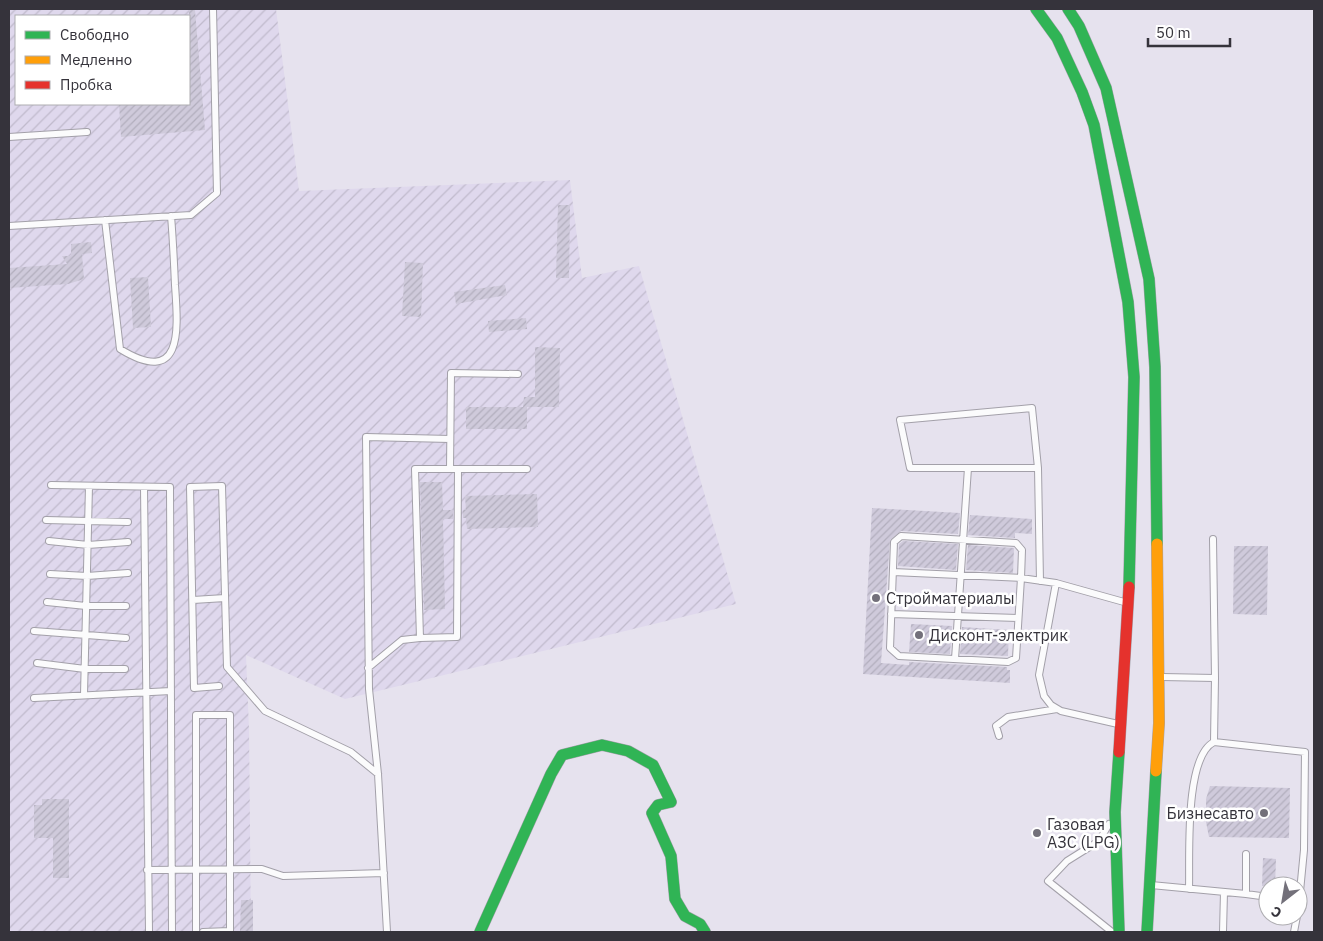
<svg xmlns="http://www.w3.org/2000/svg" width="1323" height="941" font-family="'IBM Plex Sans',sans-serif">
  <defs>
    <pattern id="industrial-furrows" width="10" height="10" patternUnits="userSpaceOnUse" patternTransform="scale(1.25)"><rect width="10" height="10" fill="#dfd8ed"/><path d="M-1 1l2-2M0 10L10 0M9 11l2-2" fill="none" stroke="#c0bacc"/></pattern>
    <pattern id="building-hatch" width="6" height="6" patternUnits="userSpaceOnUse" patternTransform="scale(1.25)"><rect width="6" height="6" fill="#cfcadb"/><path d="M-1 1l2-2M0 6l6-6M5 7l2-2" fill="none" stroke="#b2aebd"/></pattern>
  </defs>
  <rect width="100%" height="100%" fill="#e6e2ee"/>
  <!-- industrial -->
  <path fill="url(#industrial-furrows)" fill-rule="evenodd" d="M9 9H276L299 191 570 180 582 278 639 266 736 604 345 699 246 655 249 730 251 932H9ZM16 16H189V104H16Z"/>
  <!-- building -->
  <path fill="url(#building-hatch)" d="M189 10H195L205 130 121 137 119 104H189Z
    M558 205H570L569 278H556Z
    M91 242 92 253 82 254 84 279 68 284 9 288V268L67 264 62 256H71V244Z
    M405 262 423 263 421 317 402 316Z
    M148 277 151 327 133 328 130 278Z
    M505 285 507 295 456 304 454 292Z
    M526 318 527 329 489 332 488 321Z
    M535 347 560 348 559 407H527V429H466V407H523L524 397H535Z
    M420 482H442L443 510H453V519H443L445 609 424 610Z
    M537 494 538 527 467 529 466 518H463V510H466L465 496Z
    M872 508 960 513 958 534 901 531 890 540 881 663 909 665V662L1007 667V670H1010V683L863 674Z
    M970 515 1032 519V534L1015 533V538L968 535Z
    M903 541 958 544 956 570 898 566 899 544Z
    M968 545 1014 548 1013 573 966 570Z
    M1234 546H1268L1267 615 1233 614Z
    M911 624 952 626 950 654 909 652Z
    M962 627 1009 630 1008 656 960 654Z
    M1210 786 1290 788 1289 838 1209 837 1206 822V799Z
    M42 799H69V878H53V838H34V805H42Z
    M1263 858 1276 859 1275 886H1262Z
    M241 900H253V932H240Z"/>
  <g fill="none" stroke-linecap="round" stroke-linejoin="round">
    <defs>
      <path id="lane" d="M9 137 87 132
        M105 220 120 349C184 388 178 329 175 285 174 262 173 239 171 216
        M9 226 191 215 217 193 213 9
        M1038 468 1032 408 900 420 910 468H1038L1040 581
        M450 469 451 373 518 374
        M51 485 170 487 172 932
        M144 487 149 932
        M46 520 128 522
        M1213 539 1215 678 1214 742 1305 752 1304 850 1298 912
        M49 541 88 545 128 542
        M893 572 1021 578 1022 550 1016 543 901 536 894 542 890 648 899 656 1008 662 1016 658 1021 578 1056 583 1124 602
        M50 574 87 576 128 573
        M1056 583 1039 675 1044 696 1051 705 1061 711 1118 724
        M193 600 225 598
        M47 602 86 606H126
        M891 614 1018 618
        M34 631 126 638
        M420 638 457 637 458 469
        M955 659 968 468
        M37 663 85 669H125
        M368 668 402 640 420 638 415 469H527
        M1162 677 1215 678
        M219 686 194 688 190 487 222 486 227 667 265 711 351 752 378 774
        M84 695 89 486
        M34 698 171 691
        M999 736 996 726 1008 717 1057 709
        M1109 824 1099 841 1067 861 1048 881 1112 932
        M147 870 262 869 283 876 384 873
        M1151 885 1246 894V854
        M1189 889C1190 857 1184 757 1214 742
        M1246 894 1268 897
        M196 932V715H230V931L203 932
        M387 932 378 774 369 689 366 437 450 439
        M1223 932 1224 892
        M1294 932 1297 916"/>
      <path id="fast" d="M1036 9 1057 38 1082 92 1094 125 1128 302 1134 377 1129 587
        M1068 9 1079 26 1106 88 1149 279 1155 367 1157 544
        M1119 752 1115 812 1119 932
        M480 932 551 774 562 755 602 745 628 751 653 765 671 802 658 805 652 813 671 856 675 899 685 916 700 924 705 932
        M1147 932 1156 771"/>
      <path id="slow" d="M1156 771 1159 723 1157 544"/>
      <path id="jam" d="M1119 752 1129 587"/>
    </defs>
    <!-- lane casing -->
    <use href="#lane" stroke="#a3a0a9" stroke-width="8"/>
    <!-- fast casing -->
    <use href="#fast" stroke="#a3a0a9" stroke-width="12"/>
    <!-- slow casing -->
    <use href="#slow" stroke="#a3a0a9" stroke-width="12"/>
    <!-- jam casing -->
    <use href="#jam" stroke="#a3a0a9" stroke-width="12"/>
    <!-- lane -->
    <use href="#lane" stroke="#fbfbfc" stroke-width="6"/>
    <!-- fast -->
    <use href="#fast" stroke="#30b455" stroke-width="11"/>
    <!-- slow -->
    <use href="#slow" stroke="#ff9f0a" stroke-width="11"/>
    <!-- jam -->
    <use href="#jam" stroke="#e5322d" stroke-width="11"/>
  </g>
  <!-- markers -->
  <g fill="#73707a" stroke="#fff" stroke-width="2">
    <circle cx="876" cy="598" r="5"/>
    <circle cx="919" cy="635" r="5"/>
    <circle cx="1264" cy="813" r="5"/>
    <circle cx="1037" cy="833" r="5"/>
  </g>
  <g text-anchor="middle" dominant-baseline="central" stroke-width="5" stroke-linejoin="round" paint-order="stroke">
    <!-- poi labels -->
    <g font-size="16" fill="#35333b" stroke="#fff" text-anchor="start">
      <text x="886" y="598">Стройматериалы</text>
      <text x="929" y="635">Дисконт-электрик</text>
      <text x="1254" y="813" text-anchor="end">Бизнесавто</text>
      <text x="1047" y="824">Газовая<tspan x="1047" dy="18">АЗС (LPG)</tspan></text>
    </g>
  </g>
  <!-- border -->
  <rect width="1323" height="941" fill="none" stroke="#35333b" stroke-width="20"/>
  <!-- legend -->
  <rect x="15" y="15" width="175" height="90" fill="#ffffff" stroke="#aeadb1"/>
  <rect x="25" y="31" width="25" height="8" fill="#30b455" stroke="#aeadb1"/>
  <text x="60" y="40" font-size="15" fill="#35333b">Свободно</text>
  <rect x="25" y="56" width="25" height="8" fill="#ff9f0a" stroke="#aeadb1"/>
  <text x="60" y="65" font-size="15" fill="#35333b">Медленно</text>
  <rect x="25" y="81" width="25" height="8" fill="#e5322d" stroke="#aeadb1"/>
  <text x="60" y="90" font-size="15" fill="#35333b">Пробка</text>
  <!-- north arrow -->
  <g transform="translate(1283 901) rotate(211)"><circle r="24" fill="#ffffff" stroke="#aeadb1"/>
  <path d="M0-4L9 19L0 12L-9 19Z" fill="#73707a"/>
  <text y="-8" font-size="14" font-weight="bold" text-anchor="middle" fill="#35333b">С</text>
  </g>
  <!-- scale -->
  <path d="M1148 38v8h82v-8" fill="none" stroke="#35333b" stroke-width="2.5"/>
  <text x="1156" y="38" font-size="15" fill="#35333b" stroke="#ffffff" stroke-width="4" paint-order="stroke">50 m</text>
</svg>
